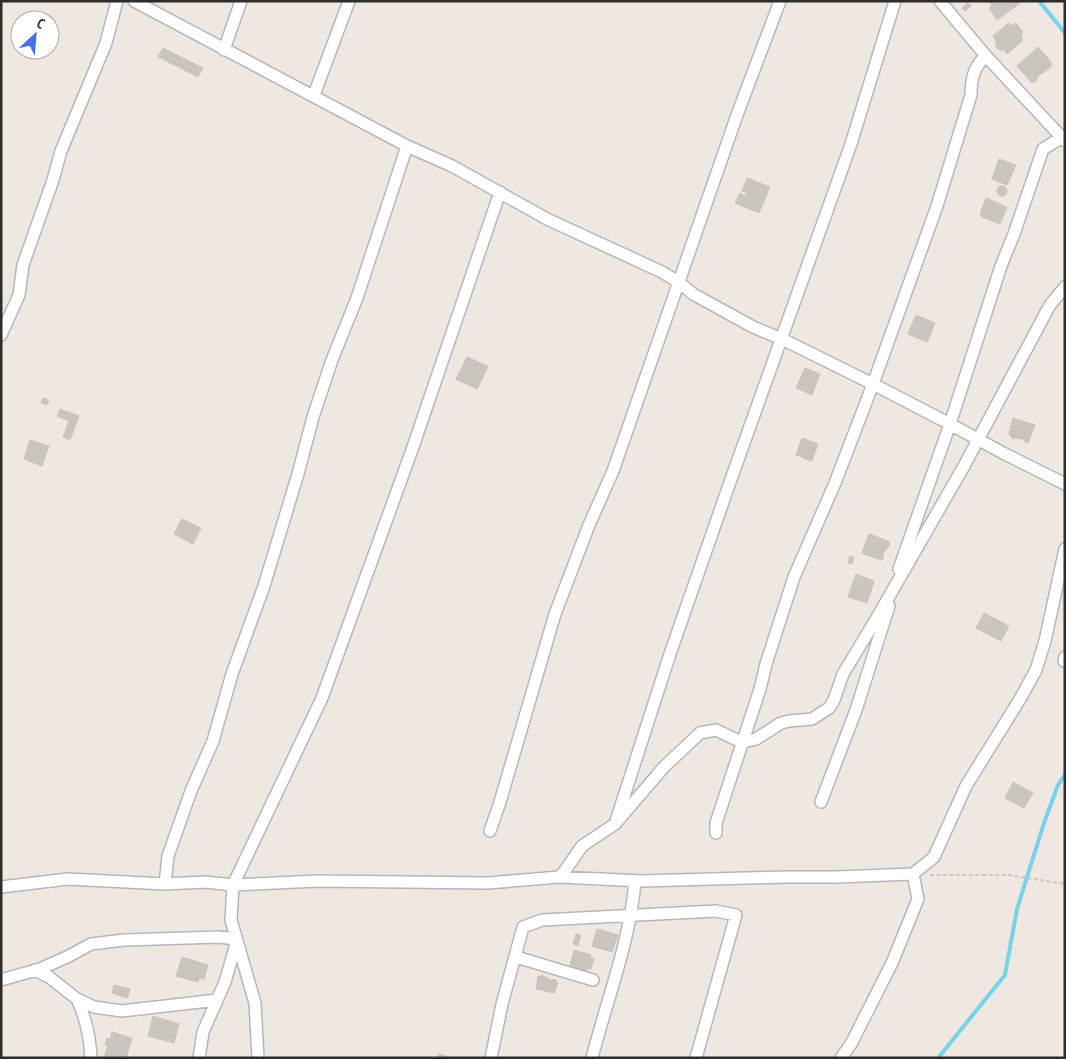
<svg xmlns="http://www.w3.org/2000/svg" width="1066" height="1059" font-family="'PT Sans Narrow',sans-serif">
  <rect width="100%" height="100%" fill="#eee8e1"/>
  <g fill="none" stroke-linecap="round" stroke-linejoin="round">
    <!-- stream -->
    <path stroke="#79d2eb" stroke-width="4" d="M1039 1 1065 33
      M938 1058 1005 975 1017 909 1044 823 1058 785 1065 775"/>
  </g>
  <!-- building -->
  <path fill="#cac6bf" stroke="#cac3ba" d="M989 1H1019L1020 3 997 20 989 8 992 6Z
    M968 3 971 6 965 11 962 8Z
    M1009 23 1013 26 1016 23 1023 32 1021 37 1023 40 1007 54 1003 49 1001 51 997 48 995 43 996 41 993 36Z
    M1038 47 1051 62V67L1038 76 1036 81 1032 83 1017 66Z
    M163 48 203 68 198 77 158 57Z
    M999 159 1016 165 1007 185 992 179Z
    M747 178 770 187 759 213 735 203 740 193 745 196 747 193 742 191Z
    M997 191a5 5 0 1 1 10 0a5 5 0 1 1-10 0Z
    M986 198 1007 207 1000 224 982 217 980 214Z
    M916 315 935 323 927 342 908 334Z
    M467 357 488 366 477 389 456 379Z
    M805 368 820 374 812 395 796 388Z
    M43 398 49 400 47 405 41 403Z
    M60 409 79 416 70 440 63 437 69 421 57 416Z
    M1013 418 1035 425 1029 441 1027 443 1022 439 1012 438 1009 434Z
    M802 438 818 444 812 461 796 455Z
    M30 440 49 446 42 466 24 459Z
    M182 519 201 528 193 544 174 534Z
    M869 534 888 541 890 544 883 554V559L881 560 862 553Z
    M850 556 854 558 852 564 848 563Z
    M856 574 874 581 867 603 848 597Z
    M984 613 1009 626 1001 641 976 628Z
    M1013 782 1033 793 1024 808 1005 798Z
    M597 929 618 935 612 952 592 946Z
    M576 934 581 935 578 946 573 944Z
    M574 950 591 955 590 958 594 959 591 969 587 968 586 974 569 969Z
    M182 957 208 965 204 979 199 978 198 982 176 976Z
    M541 975 553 981V979L556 980V982L558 983 554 993 536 989 538 976 541 977Z
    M114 985 130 989 127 998 112 993Z
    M153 1016 179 1024 174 1043 148 1036Z
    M112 1032 132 1038 126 1058H104L108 1045H105L107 1038 110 1039Z
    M439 1054 453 1058H437Z"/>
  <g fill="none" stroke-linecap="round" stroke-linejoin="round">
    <defs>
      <path id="minor" d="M134 1 407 146 452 166 547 219 662 272 680 283 693 294 753 327 782 339 873 384 950 424 1003 453 1065 484
        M940 1 986 56 1065 141
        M224 50 241 1
        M314 95 349 1
        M1 335 19 295 23 265 53 180 61 151 106 43 117 1
        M899 569 950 424 1001 266 1014 234 1043 149 1061 138
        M1064 661 1065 657
        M821 802 856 710 889 606
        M615 824 670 654 729 485 851 144 895 1
        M490 831 500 802 555 614 589 525 613 471 737 115 780 1
        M716 833V823L760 689 766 664 794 577 835 483 873 384 937 206 971 95C971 79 974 66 986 56
        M559 877 564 872 582 846 615 824 664 767 700 733 716 730 737 740 748 741 756 739 781 723 789 721 812 719 829 708 834 700 843 674 875 621 964 466 1050 305 1065 287
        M165 884 168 856 191 791 213 741 232 674 264 586 298 474 313 417 332 360 357 298 407 146
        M1 887 68 879 165 884 205 882 233 885 318 881 488 883 559 877 642 881 785 877H837L913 874 934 857 966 786 1020 699 1036 670 1045 641 1065 549
        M516 957 593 980
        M35 970 49 977 77 999 94 1007 122 1011 217 1000
        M1 980 40 969 67 957 91 944 124 940 219 937 236 939
        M77 999C86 1018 90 1037 91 1058
        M199 1058 203 1032 225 982 236 944
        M258 1058 255 1003 231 920 233 885 322 698 413 447 500 192
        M491 1058 502 1004 523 927 542 920 716 911 736 915 696 1058
        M592 1058C607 999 630 942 635 881
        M841 1058 851 1044 892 963 918 899 913 874"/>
    </defs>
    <!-- minor casing -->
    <use href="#minor" stroke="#b4b7c0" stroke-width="14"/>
    <!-- path -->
    <path stroke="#c8c8c8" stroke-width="2" stroke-dasharray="4 2.5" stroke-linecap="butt" d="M930 875H1009L1065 884"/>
    <!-- minor -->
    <use href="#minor" stroke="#fff" stroke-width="11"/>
  </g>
  <!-- border -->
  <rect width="1066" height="1059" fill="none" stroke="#2d2d2d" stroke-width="5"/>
  <!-- north arrow -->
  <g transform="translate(35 35) rotate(26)"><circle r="24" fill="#ffffff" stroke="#ababab"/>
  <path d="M0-4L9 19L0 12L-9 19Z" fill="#4870f4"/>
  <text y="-8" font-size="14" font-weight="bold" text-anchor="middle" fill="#2d2d2d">С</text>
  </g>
</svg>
